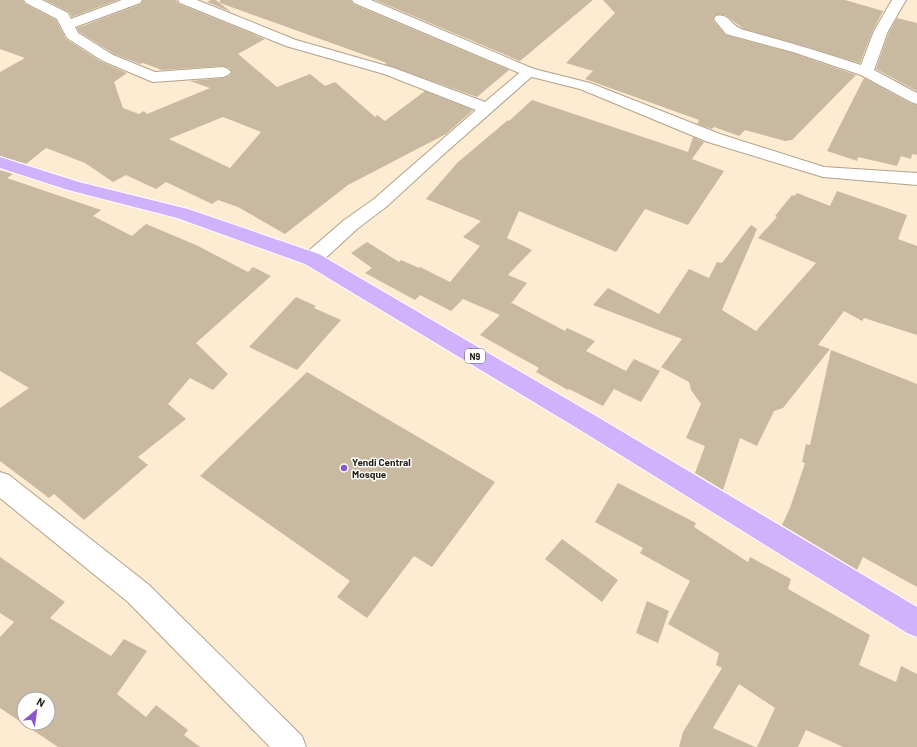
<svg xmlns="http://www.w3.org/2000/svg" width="917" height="747" font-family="Barlow,sans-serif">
  <rect width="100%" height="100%" fill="#fdecd2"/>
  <!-- building -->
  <path fill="#c9b9a0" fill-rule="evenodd" d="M0 0H23L25 4 56 20 66 39 102 62 127 73 114 82 123 108 139 114 144 111 147 114 210 88 190 81 223 78 229 76 232 72 229 68 223 66 162 70 143 63 140 64 114 54 79 32 77 28 141 4 143 0H176L179 4 265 39 238 54 277 87 310 74 325 86 335 82 375 117 377 115 385 121 425 91 473 110 446 134 348 185 285 234 238 207 218 200 212 204 166 182 156 189 126 175 113 182 85 163 46 148 26 164 0 156V72L25 58 0 49ZM223 117 261 132 230 168 169 139Z
    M45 0H118L72 17 69 12Z
    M211 0H216L231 12 207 2Z
    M220 0H351L353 4 509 70 477 97 384 64 387 63 220 3Z
    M375 0H593L520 61Z
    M603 0H845L883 11 873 30 860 63 744 29 725 15H715L713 20 726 35 793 53 856 75 792 140 785 141 745 130 739 136 714 127 712 129 697 124 699 120 585 79 593 71 566 63 615 13Z
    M897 18 917 23V91L876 69 889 32Z
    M864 78 910 103 917 105V155L912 154 911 159 901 156 897 166 858 157 857 161 827 151Z
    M532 100 688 152 693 137 704 142 692 159 724 171 688 225 645 209 616 252 519 211 507 238 532 250 508 275 527 283 509 306 512 303 565 331 567 328 595 341 586 351 626 371 634 359 660 371 641 402 614 389 603 406 569 389 568 390 536 372 539 368 480 335 500 315 463 299 451 311 420 295 415 300 365 273 372 268 351 253 367 242 399 262 401 260 419 268 420 267 450 282 480 246 463 237 481 221 426 199 457 163 508 120 509 121Z
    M0 170 13 174 7 178 101 210 93 216 132 236 146 224 196 245 248 272 253 267 271 276 196 343 228 374 213 390 190 378 168 404 186 419 138 457 148 465 84 520 54 494 49 498 0 461V408L29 388 0 371Z
    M837 191 907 215 898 239 917 246V335L864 318 862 321 844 311 818 345 830 349 783 408 774 411 757 446 740 438 723 490 695 473 705 446 686 438 701 404 691 390 689 382 661 367 682 339 593 305 608 288 659 314 689 269 709 278 717 262 722 263 751 225 757 229 722 310 756 331 816 263 758 238 777 217 775 216 792 195 794 196 797 193 830 206Z
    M296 297 316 306 314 308 341 320 297 370 249 347Z
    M831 350 917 384V587L863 557 857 570 782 525 790 508 805 463 802 462 806 444 810 445Z
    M307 372 495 482 432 567 414 556 367 618 337 597 350 581 200 476Z
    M618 483 696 523 694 527 748 562 750 557 791 579 788 589 870 635 859 665 896 682 901 666 917 674V747H843L806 730 798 747H757L775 708 739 684 713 728 755 747H679L683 732 722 668 716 665 719 653 668 624 690 581 640 553 643 548 595 522Z
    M562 539 618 580 602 602 545 559Z
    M0 557 65 602 50 618 111 656 124 639 147 651 117 694 146 717 156 705 188 730 184 735 200 747H58L0 708V637L14 622 0 613ZM24 699H48V723H24Z
    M647 601 669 611 658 643 636 633Z"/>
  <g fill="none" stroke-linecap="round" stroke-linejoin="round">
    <defs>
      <path id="minor" d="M24 0H42L68 13 71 19 122 0H142L140 3 75 27 78 33 113 55 155 72 223 67 228 69 231 72 228 75 223 77 153 82 148 80 103 61 67 38 57 19 26 3Z
        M178 0H197L296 40 394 68 485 102 524 69 529 67 534 69 537 72 444 154 386 207 357 229 319 264 312 266 305 264 302 259 305 254 343 221 374 199 476 110 384 74 286 46 180 3Z
        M892 0H906L888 31 874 70 917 93V104L911 102 861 75 793 52 726 34 714 19 716 16C730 13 730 26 744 30 783 41 822 52 861 65L874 31Z
        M0 472 9 475 148 584 302 736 306 747H270L128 602 0 498Z"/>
      <path id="tertiary" d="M352 0H371L534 69 590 83 720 134 824 167 917 173V185L823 177 708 142 580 89 524 75 354 3Z"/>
      <path id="trunk" d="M0 157 79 182 188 209 319 254 601 419 917 607V637L907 633 585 433 305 264 177 218 68 190 0 168Z"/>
    </defs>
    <!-- minor casing -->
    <use href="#minor" stroke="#b1a289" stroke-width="2"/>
    <!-- tertiary casing -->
    <use href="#tertiary" stroke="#b1a289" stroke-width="2"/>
    <!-- trunk casing -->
    <use href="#trunk" stroke="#fff" stroke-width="2"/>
    <!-- minor -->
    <use href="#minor" fill="#fff" fill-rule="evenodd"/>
    <!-- tertiary -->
    <use href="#tertiary" fill="#fff" fill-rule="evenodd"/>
    <!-- trunk -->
    <use href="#trunk" fill="#cfb2fb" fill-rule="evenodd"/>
  </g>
  <!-- markers -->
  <circle fill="#8c56ce" stroke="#fff" stroke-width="1.5" cx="344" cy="468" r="4"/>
  <g text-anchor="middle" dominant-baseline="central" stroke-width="3" stroke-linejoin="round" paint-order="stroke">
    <!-- shield labels -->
    <rect fill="#fff" stroke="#67625c" stroke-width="1" x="465" y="349" width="20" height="14" rx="3"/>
    <g font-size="9" font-weight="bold" fill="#261f16">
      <text x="475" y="356">N9</text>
    </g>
    <!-- poi labels -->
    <g font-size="10" font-weight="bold" fill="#261f16" stroke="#fff" text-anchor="start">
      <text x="352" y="462">Yendi Central<tspan x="352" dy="12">Mosque</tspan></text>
    </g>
  </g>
  <!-- north arrow -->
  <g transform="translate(36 711) rotate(29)"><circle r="19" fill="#ffffff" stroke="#a8a5a2"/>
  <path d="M0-3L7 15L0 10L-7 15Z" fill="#8c56ce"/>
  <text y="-6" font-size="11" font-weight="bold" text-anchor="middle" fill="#261f16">N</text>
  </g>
</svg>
